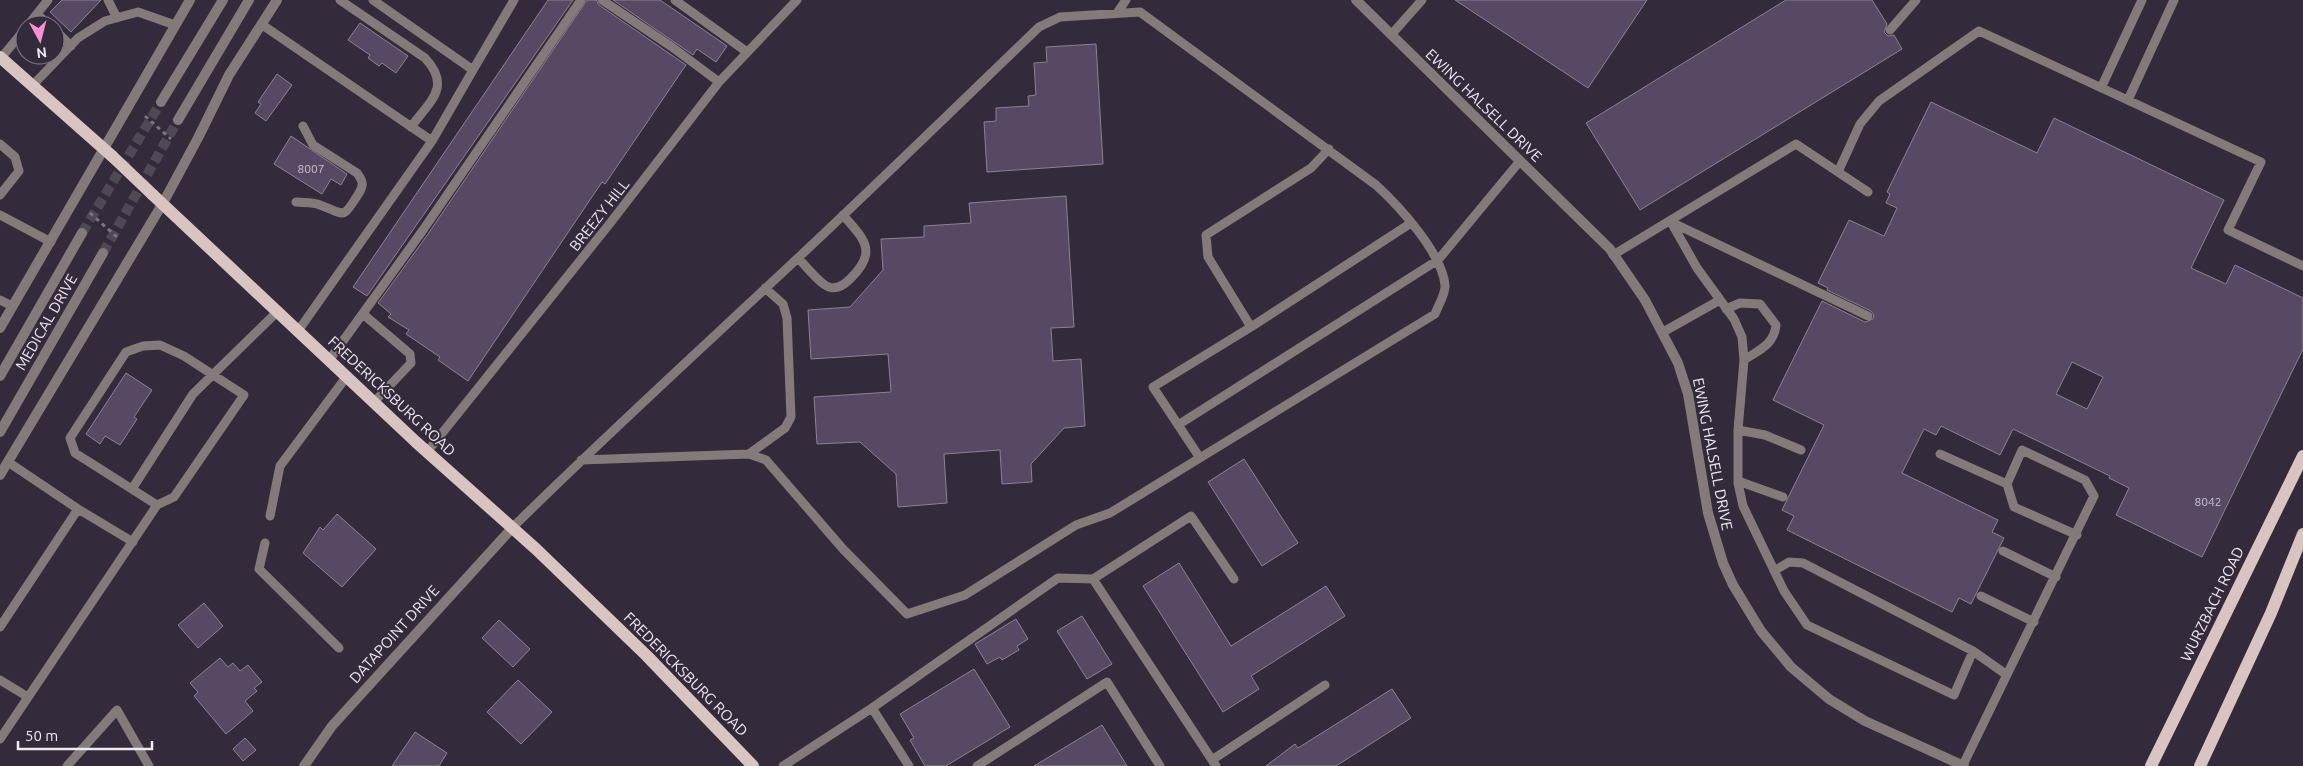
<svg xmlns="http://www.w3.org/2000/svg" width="2303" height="766" font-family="Ubuntu,sans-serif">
  <rect width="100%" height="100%" fill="#332b3b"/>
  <!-- building -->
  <path fill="#574963" stroke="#8b8294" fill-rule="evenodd" d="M62 0H101L71 32 50 12Z
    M548 0H573L367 296 353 287Z
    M587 0H596L599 5 686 65 605 184 602 182 468 381 438 360 440 357 406 334 409 330 388 317 391 314 378 303 428 234Z
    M613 0H660L727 46 716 62 697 49 693 55Z
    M1455 0H1647L1588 88Z
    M1786 0H1872L1887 24 1884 32 1888 36 1894 35 1902 49 1640 210 1586 123Z
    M360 23 408 56 396 73 382 63 379 66 368 58 370 55 348 40Z
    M1096 44 1103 164 987 172 984 122 996 121V108L1029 106 1028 96 1036 95 1034 63 1047 62 1046 47Z
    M277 74 292 85 266 121 255 113 261 104 258 102Z
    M1931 102 2037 153 2054 118 2224 200 2191 268 2226 284 2235 265 2303 298V349L2202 557 2116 515 2129 488 2109 478 2110 476 2013 429 2000 455 1941 426 1936 435 1924 429 1902 473 1998 520 1992 532 2004 538 1971 604 1959 598 1952 612 1787 530 1794 516 1782 510 1824 425 1773 400 1822 301 1865 322 1873 319 1874 315 1871 311 1827 290 1828 288 1818 283 1849 220 1884 236 1897 208 1886 203 1890 194 1887 192ZM2072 362 2103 377 2087 409 2056 394Z
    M291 136 347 174 341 185 331 179 322 194 274 164Z
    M1066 196 1074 327 1051 328 1053 361 1081 359 1085 426 1064 428 1031 464 1032 482 1002 484 1000 450 944 454 947 503 898 507 896 474 860 442 817 444 814 397 891 392 888 354 811 359 808 310 850 307 883 270 881 239 924 237V226L971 223 969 203Z
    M126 373 152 390 134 417 137 419 120 445 105 436 100 444 86 434Z
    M1244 459 1298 543 1262 566 1208 482Z
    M337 514 376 549 342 587 303 553 320 527 323 530Z
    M1179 563 1231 646 1326 586 1345 616 1251 676 1259 689 1223 712 1143 586Z
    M204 603 223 626 198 648 178 625Z
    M1082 616 1112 664 1087 679 1057 631Z
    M1016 619 1028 639 1017 646 1019 650 1002 660 1000 657 987 664 975 644Z
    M499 620 530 649 513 667 482 638Z
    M220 658 228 667 233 663 240 671 248 665 262 682 254 688 257 691 245 701 253 711 226 734 194 696 198 692 190 683Z
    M974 669 1010 727 946 766H925L910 740 914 738 900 714Z
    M518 680 552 712 521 744 487 712Z
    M1392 689 1411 718 1336 766H1266L1295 744 1298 748Z
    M1102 725 1127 766H1034Z
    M415 732 447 753 439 766H392Z
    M245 738 256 750 243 761 233 749Z"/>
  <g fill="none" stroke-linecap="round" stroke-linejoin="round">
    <!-- tertiary-tunnel -->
    <path stroke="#4f4857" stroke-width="10" stroke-dasharray="10 5" stroke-linecap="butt" d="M82 233 161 102
      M103 253 178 120"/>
    <!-- path -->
    <path stroke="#7b7481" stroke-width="3" stroke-dasharray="4 4" stroke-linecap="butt" d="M145 116 171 139
      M90 213 118 238"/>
    <!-- service -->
    <path stroke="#847a79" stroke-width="9" d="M108 0 117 18
      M340 0 425 58C452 87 430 101 411 127
      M373 0 473 70 514 0
      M602 0 672 47 719 82
      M675 0 747 52
      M1117 13 1126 0
      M37 14 49 25
      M261 24 432 141
      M28 25 48 0
      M55 30 71 46
      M1890 30 1916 0
      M1391 35 1422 0
      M1 58 25 29
      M32 86 78 38 105 21 138 12 175 25
      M2101 88 2142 0
      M2128 100 2174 0
      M0 144 15 157 19 171 0 195
      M1329 149 1311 168 1206 235 1208 257 1251 327 1411 223
      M1838 172 1860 124 1879 101 1979 31 2261 162 2228 230 2303 266
      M296 202C303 203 313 202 320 205 345 214 342 221 359 193 364 185 363 181 357 173L313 145 303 126
      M0 215 51 242
      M1671 222 1697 268 1734 319 1742 337 1744 360 1738 430V483L1743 506 1784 591 1807 625 1954 695 1973 651 2007 675
      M1671 222 1868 316
      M1613 255 1796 144 1868 192
      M798 258C805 265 821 285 829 287 837 290 844 285 850 279 878 252 865 240 843 215
      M0 300 12 306
      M1726 309 1740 303 1760 304 1776 325C1774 345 1759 350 1744 360
      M363 314 410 354 411 363 374 402
      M298 331 432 141 473 70
      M1663 332 1720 300
      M330 359 423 230 581 0
      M1178 425 1438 260 1520 161
      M1738 430 1765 435 1801 450
      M427 452 611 222 719 82 797 0
      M749 454 785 428 791 417 787 318 783 304 765 288
      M1940 454 2007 484
      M1200 458 1153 387 1251 327
      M8 462 78 509 133 542
      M1738 481 1783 497
      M132 489 193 394 277 312
      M270 516 280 466 347 376
      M513 527C606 435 703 347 799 257 880 181 959 104 1039 27L1060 17 1140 12 1376 185C1399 206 1442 253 1445 285 1446 293 1438 306 1435 314L1110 513 1076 525 965 595 907 614 843 549 766 460 749 454 581 460
      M265 543 259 569 339 648
      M2003 551 2056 577
      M1774 571 1789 562 1803 563 1973 651
      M1093 579 1191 516 1234 579
      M1981 596 2034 622
      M0 627 78 509
      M0 680 28 697
      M872 708 909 766
      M0 739 157 505 174 497 244 395 184 356 160 345 143 346 126 352 70 438 75 453 157 505
      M1212 760 1325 685
      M1963 765 2094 496 2085 480 2022 450 2007 484 2014 507 2077 535
      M67 766 117 710 149 766
      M783 766 872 708 1058 578 1093 579 1216 766
      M977 766 1107 682 1160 766"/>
    <!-- minor -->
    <path stroke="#847a79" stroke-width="10" d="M304 766 332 726 513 527"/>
    <!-- tertiary -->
    <path stroke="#847a79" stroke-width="10" d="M1356 0 1610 249 1645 300 1678 363 1688 394 1708 513 1723 563 1733 585 1761 631 1791 667 1829 699 1865 721 1964 766
      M161 102 223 0
      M178 120 249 0
      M0 328 190 0
      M0 376 82 233
      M0 432 103 253
      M0 475 163 203 198 138 229 75 277 0"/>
    <!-- primary -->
    <path stroke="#d9c4c2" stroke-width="12" d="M0 57 112 156
      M153 195 416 442 536 549 647 656 753 766
      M2151 766 2303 456
      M2200 766 2271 613 2303 534"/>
    <!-- primary-bridge -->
    <path stroke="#d9c4c2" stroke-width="12" d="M112 156 153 195"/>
  </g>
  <g text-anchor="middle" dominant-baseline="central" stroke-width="4" stroke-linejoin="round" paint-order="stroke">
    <!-- number labels -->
    <g font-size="12" fill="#c8c1cf">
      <text x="311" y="168">8007</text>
      <text x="2208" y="501">8042</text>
    </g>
    <!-- street labels -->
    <g font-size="15" fill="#eee9f3" stroke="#332b3b">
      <text transform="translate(1484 105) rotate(44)">EWING HALSELL DRIVE</text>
      <text transform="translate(599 215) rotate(-52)">BREEZY HILL</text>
      <text transform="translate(46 322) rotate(-60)">MEDICAL DRIVE</text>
      <text transform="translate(392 396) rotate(43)">FREDERICKSBURG ROAD</text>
      <text transform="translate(1713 454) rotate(79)">EWING HALSELL DRIVE</text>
      <text transform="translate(2212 604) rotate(-64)">WURZBACH ROAD</text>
      <text transform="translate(394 634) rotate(-48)">DATAPOINT DRIVE</text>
      <text transform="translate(686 674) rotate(45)">FREDERICKSBURG ROAD</text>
    </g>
  </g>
  <!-- north arrow -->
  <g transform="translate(40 40) rotate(173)"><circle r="24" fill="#332b3b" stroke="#7e7785"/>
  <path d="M0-4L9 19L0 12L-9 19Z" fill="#f690cf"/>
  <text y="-8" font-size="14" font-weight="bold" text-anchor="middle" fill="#eee9f3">N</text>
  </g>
  <!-- scale -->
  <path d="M18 741v8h134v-8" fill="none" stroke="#eee9f3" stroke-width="2.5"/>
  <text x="25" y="741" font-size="15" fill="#eee9f3" stroke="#332b3b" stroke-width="4" paint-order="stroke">50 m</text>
</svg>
